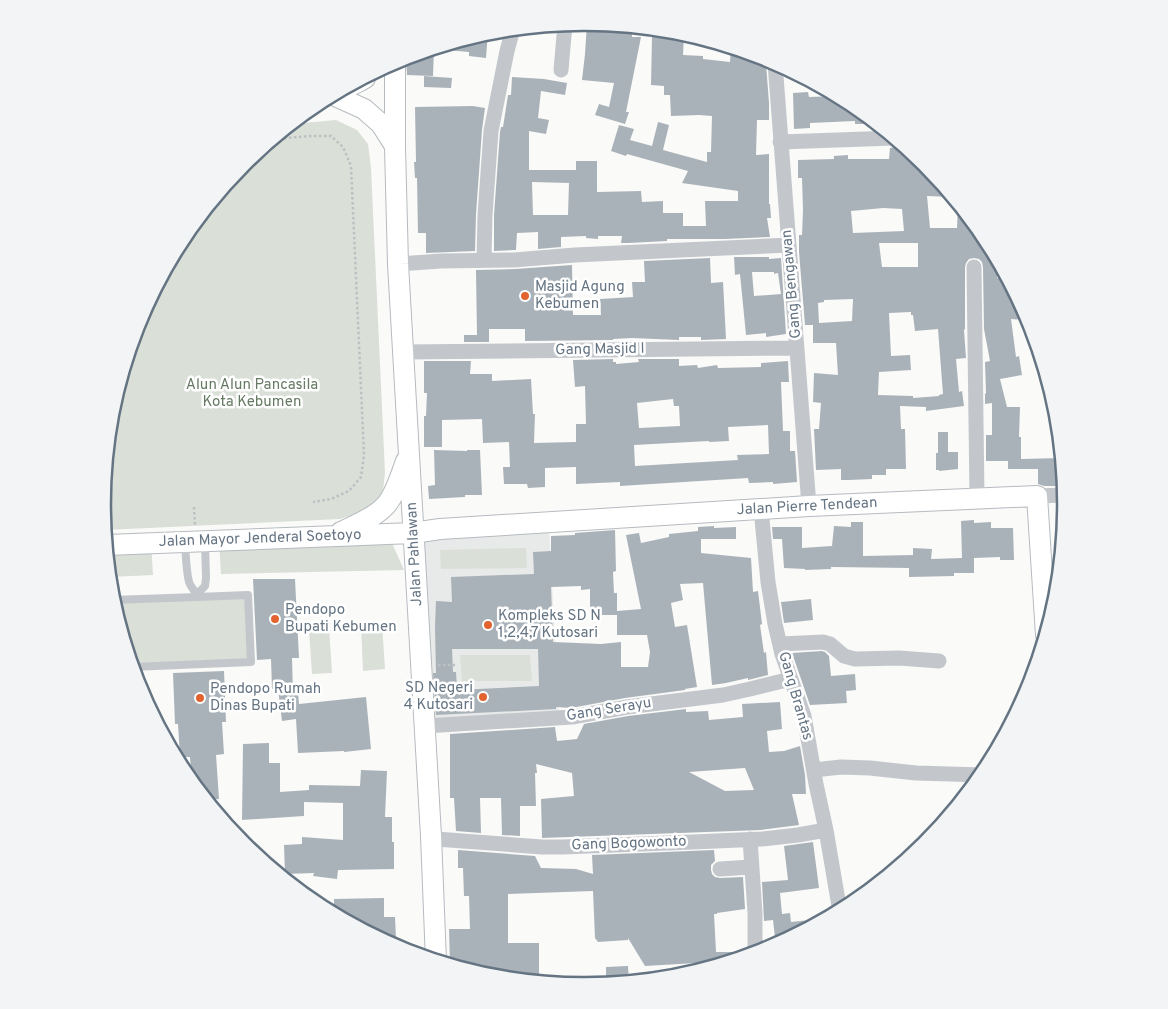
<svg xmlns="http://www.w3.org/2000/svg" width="1168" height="1009" font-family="Overpass,sans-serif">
  <rect width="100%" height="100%" fill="#fafaf8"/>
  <!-- built -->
  <path fill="#e8e9e9" d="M549 527 559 716 427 723 417 534Z"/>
  <!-- green -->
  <path fill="#dadfd7" d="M336 120 357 130 368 144 371 168 385 473C384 480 384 487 382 493 376 511 356 514 340 519L105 530 102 504 111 410 139 320 183 236 243 163 292 124Z
    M388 534 404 570 221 574 219 541Z
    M151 543 153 575 109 577 106 546Z
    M526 548 527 568 441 569 440 550Z
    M248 595 251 662 132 667 112 600Z
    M382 624 385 669 363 671 361 625Z
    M329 627 332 673 312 674 309 629Z
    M460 655H530L532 681H462Z"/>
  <!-- building -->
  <path fill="#aab2b9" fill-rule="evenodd" d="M587 23 632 27V37H641L626 112H629L625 124 595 115 599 104 609 107 614 83 582 80 585 54Z
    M488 32 486 58 469 56V52L434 49Z
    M670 32 684 34 683 55 703 56V59L730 62 731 48 767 59 766 64 769 103V120H757L756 155 769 154V204H770L771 218H767L770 237 725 239H667V241L628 243H621L622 236H598V239L586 238V236L561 237V247L538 249V232L517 233 516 250 494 251V215L500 132 501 127H503L508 95H511L512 77 544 79 567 83 565 95 541 91 538 118 549 120 546 134 529 131V170H576V161H597V192L641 191 642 202 663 201V213H683V226H706L705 201H738V191L682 183 688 171 627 154 626 156 611 151 619 125 634 129 630 140 652 146 658 122 669 125 663 150 707 162V152H711L712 116 699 115 671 116 670 95H664V86L651 85 652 37 670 36ZM532 182 569 183 568 215H533Z
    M434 49 433 76 407 75 406 57Z
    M424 76 452 78 451 88 424 87Z
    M808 92 809 97 837 96 852 104 876 124H855V121L810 123V128L794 129 793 93Z
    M473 106 485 108 482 130 476 214 475 251 426 253V233H418L417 178H415L414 162H416L415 107Z
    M899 146H904L925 164 931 171 930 183H941L952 197 927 196 930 228H957L958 205 985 237 997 260V278L1007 279 1029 320 1011 319 1016 357 1019 356 1022 375 1000 379 1007 407H1020L1019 437H1021V459L1061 458V486H1044L1038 484V469H1008V461H986V435H992V403L985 404V394L986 393 985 362 990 361 984 329 983 267 982 262 979 259 974 258 969 259 966 263 965 267V329L964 330 966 358 956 359 959 392 962 391 964 406 926 411V407L900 406 901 429H905L906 469H886V475H872V479L849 480H841V469L816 470 814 429H819L821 403 813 402 814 373 838 375 836 343H813V325H805L799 252V235H802L803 210 802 178H798V160L834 159V156L848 155V159H889L890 148ZM883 208 902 209 904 231 853 233 851 211ZM879 243H918V267H882ZM853 299 852 321 819 323 818 303 824 302V300ZM911 312V315H913L915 331 938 329 943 394 939 395V396L913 398V396L878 395 879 372 911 370 910 355 891 356 889 313Z
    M734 257H769V259L781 258 786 334 766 337V333L746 335 740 274 735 275ZM752 272H774V274L778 273 781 294 754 296Z
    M710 258 711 283 723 282 726 339 701 340V337H679V340L632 338 613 339V340L525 341V329H489V342H464V335H477L476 270 515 269 572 265 573 315H601L600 299 633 297 632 282H645L644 261Z
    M613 359V362H616V364L639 362 638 359H679V366L697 365 698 368 717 365 718 368 761 367V363L788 361 789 382H781L783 431H790V451H795L797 482 773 484V482L749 483 748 478 620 486V482L576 484V467L545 468V487L528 488 527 484H504L503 467H510L509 442 483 443 482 419 442 420V447H424V416H426L427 393H424V361H471L470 374H492V381L531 379 533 414H535L534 443 576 442V424H586L585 386 575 387 573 360ZM673 399 674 406H679L680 426 639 428 637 403ZM768 425 769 454 737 455 738 460 635 466 634 445 709 441V442L729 441 728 427Z
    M938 432H948V452H958V469L939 471V470H936V453H938Z
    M434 450 467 451V450H480L482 495H465V497L429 499 428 486 435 485Z
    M974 520V523L991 522V528H1013L1014 560H1000V557L974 558V573H954V576L909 577V568L831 567V569L805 570V569L784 568 782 539H773L772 527H802V548L832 546 834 526 851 527V522H863V556L913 555V548L932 549 931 559 962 558 961 521Z
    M714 526V528L736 527V539H701V553L751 558 753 592 758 591 762 624 760 625 764 653 766 652 768 675 748 680V678L726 683 712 685 703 583 680 584 683 600 671 603 675 627 687 625 697 687 685 689V690L625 698 571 708 556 707V709L436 715 433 673H436L435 626 436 601 452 602 451 577 534 574 533 552 551 551V536L575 535V533L615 530 616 571 613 572 614 593H617V611L641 609 626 535 639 533 641 543 669 537V534L698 531V527ZM581 586V590L590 589V615H617V635H647L650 652 648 667H621V642L601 644 553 642 551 587ZM452 649H538L539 686 457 690 456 672H453Z
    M253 579H295L299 658H292L293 694 298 693 299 704 366 697 371 749 344 752V751L298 753 296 719 282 721 278 689H272L271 659 257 660Z
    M811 599 813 620 784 623 781 602Z
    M822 651 825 652 829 656 831 676 855 674 856 690 846 691 847 703 810 705 792 653Z
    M224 671 226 722H222L224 754 216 755 219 799 206 800 192 782 190 757H180L178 724H175L173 673Z
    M780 702 782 729 767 731 769 752 784 751 800 746 805 775 806 794H792L799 825 761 830 542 838 541 799 574 796 572 773 536 764 537 773H535L536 806H520V836L502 835 501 798H480L481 833 456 831 454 798H450V734L555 727 557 741 577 739 584 724 628 716 686 709V712L708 711 709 720 743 717 742 704ZM745 768 754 790 725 791 689 772Z
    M269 743V763H280V792L309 790V785L360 786 361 770 387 771 385 817H392V842H394V869L338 870 337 879 313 876 314 873 285 874 284 845 302 844V837L343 840V803L304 802V816L242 820 243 744Z
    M813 842 819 888 780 893 782 914 790 913 791 922 828 918 776 946 773 920 764 921 762 882 788 880 784 846Z
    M458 850 535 856 541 868 576 869 593 874 592 855 714 850 715 861 711 865V870L712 874 715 877 720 878 743 877 745 909 717 913V914H714L716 952H746V957L697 972 696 963 645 966 628 938V940L598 942 595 938 593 891 508 894V943H539V982L490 977 450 965 449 929H470L469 896H464L463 868H458Z
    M384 898V917H395L396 939 381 940 315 904H334V899Z
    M628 966 629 982 606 984V967Z"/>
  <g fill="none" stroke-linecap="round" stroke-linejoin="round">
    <defs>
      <path id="secondary" d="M395 62V147L398 264 431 836 436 961
        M340 91 360 81 365 78
        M333 95 364 109 381 124 395 146
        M341 532C354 526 373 518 383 508 394 499 401 475 406 461
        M106 545 413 533 440 529 809 506 1037 496 1046 635"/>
    </defs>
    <!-- secondary casing -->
    <use href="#secondary" stroke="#b6bbc0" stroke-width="22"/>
    <!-- path -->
    <path stroke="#bdc0c3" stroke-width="2.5" stroke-dasharray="2.5 2.5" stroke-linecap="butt" d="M274 139 310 136H331L343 147 351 166 364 455 361 477 349 491 331 499 313 502
      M194 507 195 525
      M438 665H455"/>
    <!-- service -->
    <path stroke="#c3c7cc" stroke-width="8" d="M197 594 205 586 206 578 205 542
      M112 600 197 597
      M132 667 251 662 248 595 197 597C196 591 191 588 189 582 186 570 186 556 185 544"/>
    <!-- minor -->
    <path stroke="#c3c7cc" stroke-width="15" d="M775 63 809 506
      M561 70 565 24
      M780 142 894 138
      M484 260 485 215 491 131 507 51 513 29
      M398 264 441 261 514 260 575 255 789 245
      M974 267 977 498
      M403 352 797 348
      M1037 496 1065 495
      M761 509 768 582 775 624 782 654 804 716 816 784 826 830 840 912
      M780 644 823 642 830 644 844 656 855 659 899 658 939 661
      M425 726 572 717 627 707 723 695 750 689 791 679
      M814 770 841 767 870 768 916 773 983 775
      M431 836 436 839 542 847H563L693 842 762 839 798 835 826 830
      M750 839 755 913V954
      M720 869 751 867"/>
    <!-- secondary -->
    <use href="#secondary" stroke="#fff" stroke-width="20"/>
  </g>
  <!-- markers -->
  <g fill="#e26330" stroke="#fff" stroke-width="2">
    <circle cx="525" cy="296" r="5"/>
    <circle cx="275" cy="619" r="5"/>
    <circle cx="488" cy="625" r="5"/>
    <circle cx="483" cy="697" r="5"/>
    <circle cx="200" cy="698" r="5"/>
  </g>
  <g text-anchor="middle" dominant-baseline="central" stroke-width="5" stroke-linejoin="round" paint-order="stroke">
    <!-- street labels -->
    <g font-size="15" fill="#657483" stroke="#fff">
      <text transform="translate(792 284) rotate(-95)">Gang Bengawan</text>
      <text transform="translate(600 350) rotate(-1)">Gang Masjid I</text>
      <text transform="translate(807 507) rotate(-3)">Jalan Pierre Tendean</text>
      <text transform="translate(260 539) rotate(-2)">Jalan Mayor Jenderal Soetoyo</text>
      <text transform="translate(415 554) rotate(-93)">Jalan Pahlawan</text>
      <text transform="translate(795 696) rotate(74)">Gang Brantas</text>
      <text transform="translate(609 710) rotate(-9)">Gang Serayu</text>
      <text transform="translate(629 844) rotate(-2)">Gang Bogowonto</text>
    </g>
    <!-- poi labels -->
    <g font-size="15" fill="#657483" stroke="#fff" text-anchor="start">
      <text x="535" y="287">Masjid Agung<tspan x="535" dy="17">Kebumen</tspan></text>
      <text x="285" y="610">Pendopo<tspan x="285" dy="17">Bupati Kebumen</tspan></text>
      <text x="498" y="616">Kompleks SD N<tspan x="498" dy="17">1,2,4,7 Kutosari</tspan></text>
      <text x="473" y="688" text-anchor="end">SD Negeri<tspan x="473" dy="17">4 Kutosari</tspan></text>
      <text x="210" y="689">Pendopo Rumah<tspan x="210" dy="17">Dinas Bupati</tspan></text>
    </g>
    <!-- park labels -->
    <g font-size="15" fill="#677a64" stroke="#fff">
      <text x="252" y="385">Alun Alun Pancasila<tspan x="252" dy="17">Kota Kebumen</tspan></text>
    </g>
  </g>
  <!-- crop -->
  <path d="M0 0H1168V1009H0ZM111 504a473 473 0 1 1 946 0a473 473 0 1 1-946 0Z" fill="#f3f4f5" fill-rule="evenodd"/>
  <path fill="none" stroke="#657483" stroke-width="2.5" d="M111 504a473 473 0 1 1 946 0a473 473 0 1 1-946 0Z"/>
</svg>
